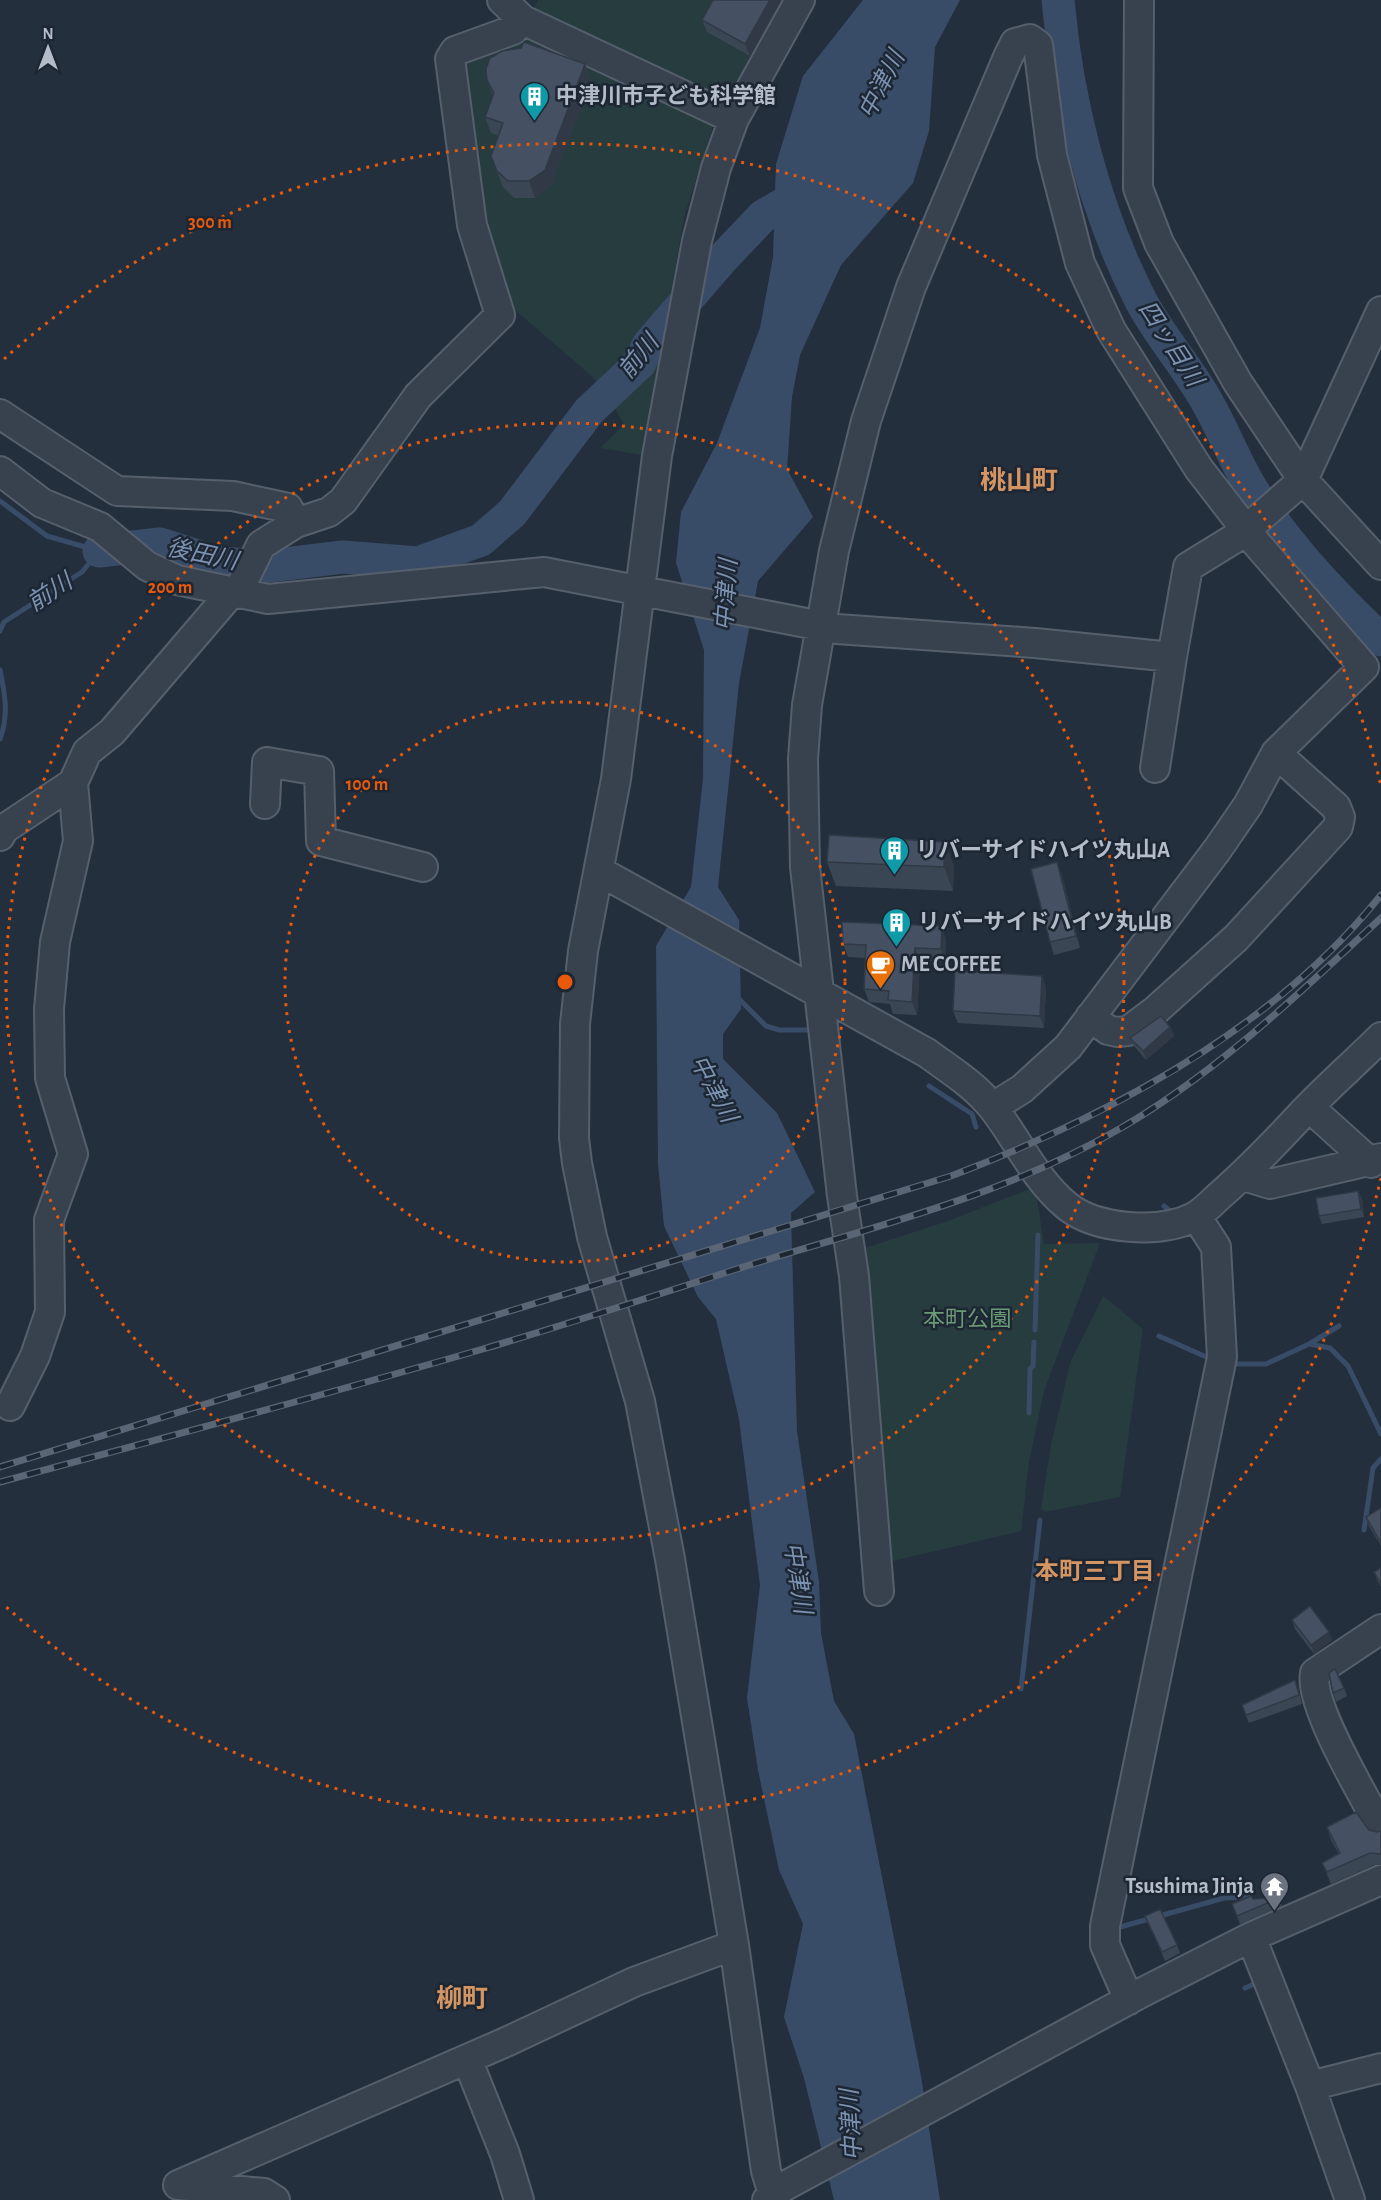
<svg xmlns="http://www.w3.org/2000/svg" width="1381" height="2200" font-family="'Alegreya Sans','Noto Sans JP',sans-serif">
  <rect width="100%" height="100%" fill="#242f3e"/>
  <!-- green -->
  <path fill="#263c3f" d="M538 0H787L713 127 685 214 642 455 600 448 624 425 603 386 506 302 481 225 453 57 520 35Z
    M1035 1187 1044 1244 1100 1243 1044 1391 1029 1462 1021 1531 884 1563 865 1248 945 1222Z
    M1103 1296 1143 1329 1120 1497 1045 1512 1041 1509 1051 1445 1070 1363Z"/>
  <!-- water -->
  <path fill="#394c67" d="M863 0H960L935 47 929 131 913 183 841 265 800 355 792 397 787 469 813 517 758 581 739 683 718 887 739 920 741 1009 723 1034V1059L777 1113 815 1192 791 1213 797 1431 819 1582 821 1633 834 1701 854 1734 921 2076 940 2200H834L804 2078 784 2017 803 1924 779 1870 758 1770 747 1698 760 1585 739 1419 716 1319 698 1297 664 1226 658 1164 656 946 691 887 703 779 704 650 676 563 681 512 717 443 760 328 773 257 776 164 803 76Z"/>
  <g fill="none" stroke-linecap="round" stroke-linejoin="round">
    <!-- stream -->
    <path stroke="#394c67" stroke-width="5" d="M0 501 47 536 99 551 82 572 4 622 0 631
      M0 670C5 694 9 716 0 739
      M738 998 766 1026 779 1030H807
      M929 1086 972 1114 976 1127
      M1164 1206 1174 1214
      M1035 1330 1038 1235
      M1159 1336 1211 1359
      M1309 1344 1330 1348 1348 1366 1381 1434
      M1230 1364H1266L1309 1344 1339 1326
      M1029 1413 1030 1369 1033 1366 1034 1342
      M1364 1530 1373 1468 1381 1459
      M1021 1689 1040 1520
      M1113 1929 1224 1898 1248 1897
      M1245 1988 1259 1982"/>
    <!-- river -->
    <path stroke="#394c67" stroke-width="33" d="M1058 0C1067 102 1094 209 1141 301 1159 335 1186 365 1206 400 1221 426 1232 454 1247 481 1281 540 1332 593 1381 640
      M99 551 160 544 219 563 268 566 343 557 418 563 481 540 512 513 589 411 640 363 648 345 723 258 763 216 813 187"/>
    <defs>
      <path id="minor" d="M502 0 523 20 734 119
        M1139 0 1138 188 1159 243 1238 383 1303 480 1381 565
        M0 414 117 491 233 496 288 508 296 523 261 545 237 594
        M0 471 42 503 100 527 147 566 177 580 268 599 544 572 837 629 1035 643 1172 657 1188 567 1240 535 1303 480 1381 311
        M296 523 329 512 343 501 418 396 500 315 472 225 450 59 455 51 513 30 523 20
        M1155 768 1172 657
        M265 804 267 762 319 771 321 841 423 867
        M0 836 4 829 73 783 87 752 112 732 231 593
        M599 871 927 1053C950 1070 975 1085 993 1108 1018 1140 1035 1180 1067 1206 1097 1230 1160 1234 1194 1217 1203 1212 1211 1204 1218 1197 1247 1172 1273 1145 1299 1117 1325 1089 1354 1064 1381 1037
        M1090 1017 1108 1030 1117 1032 1128 1031 1156 1010 1236 938 1338 827 1340 817 1336 807 1276 753
        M1309 1107 1371 1163
        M1244 1176 1270 1184 1381 1158
        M10 1406 35 1356 50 1312 49 1220 73 1154 50 1078 49 1009 55 942 78 841 73 783
        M879 1591 854 1276 842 1196 805 867 803 759 807 705 834 551 866 421 911 287 1008 57 1015 43 1030 39 1038 45 1052 155 1080 263 1111 330 1199 469 1257 544 1364 667 1276 753 1248 805 1217 850 1068 1047 1022 1089 993 1107
        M1381 1629 1315 1673C1308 1704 1364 1796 1381 1828
        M1251 1937 1310 2086 1350 2200
        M1129 2000 1105 1945V1926L1222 1357 1216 1247 1196 1216
        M467 2059 505 2154 519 2200
        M1310 2086 1381 2068
        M275 2200 264 2193 178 2185 506 2042 634 1982 734 1945
        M767 2200 783 2187 1143 1992 1251 1937 1381 1880
        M775 2200 766 2171 734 1945 670 1559 640 1401 592 1237 577 1163 574 1138 575 1024 583 951 616 779 657 456 697 241 716 168 734 119 800 0"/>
    </defs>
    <!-- minor casing -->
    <use href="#minor" stroke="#565f6c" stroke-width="32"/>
    <!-- minor -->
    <use href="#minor" stroke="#38414e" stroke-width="28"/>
    <defs>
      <path id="rail" d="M0 1467 951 1176C1109 1116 1274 1029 1381 895
        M0 1482C161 1439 323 1395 483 1349 569 1324 653 1296 737 1269 868 1228 1002 1197 1121 1128 1218 1072 1299 993 1381 918"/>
    </defs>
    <!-- rail casing -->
    <use href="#rail" stroke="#5a6575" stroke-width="7"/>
    <!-- rail -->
    <use href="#rail" stroke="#1d2633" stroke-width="4.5" stroke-dasharray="14" stroke-linecap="butt"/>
  </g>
  <!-- wall -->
  <path fill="#3b4654" d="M781 0 750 56 707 32 702 20Z
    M585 64 591 81 551 186 535 198H514L503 187 491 156 499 136 491 133 485 117 493 96 487 80Z
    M827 862 954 866 953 891 836 886Z
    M1062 875 1080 948 1054 955 1050 942Z
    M946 939V962L920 961 917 1015 893 1014 890 1004 869 1002 864 989 866 958 848 957 843 944Z
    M1042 976 1046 989 1044 1028 958 1023 953 1011Z
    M1170 1027 1174 1036 1146 1060 1134 1046 1130 1038Z
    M1358 1191 1362 1199 1364 1217 1322 1224 1319 1216Z
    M1381 1508V1546L1369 1526 1366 1517Z
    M1381 1568V1587L1377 1580 1374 1572Z
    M1292 1620 1329 1632 1332 1640 1314 1654 1295 1629Z
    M1298 1688 1302 1704 1249 1723 1242 1705Z
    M1344 1688 1347 1696 1336 1702 1333 1693Z
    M1327 1827 1369 1830 1377 1832 1381 1831V1865H1374L1331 1884 1322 1863 1339 1854 1331 1840Z
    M1279 1898 1282 1906 1240 1924 1232 1904 1253 1899Z
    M1145 1916 1177 1945 1180 1953 1165 1961Z"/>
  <!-- shaded-wall -->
  <path fill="#303945" d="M770 0H781L750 56 745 44Z
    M585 64 591 81 551 186 535 198 529 181Z
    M945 842 954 866 953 891 944 867Z
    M1057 862 1062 875 1080 948 1076 936Z
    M942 926 946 939V962L941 949Z
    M915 948 920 961 917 1015 912 1002Z
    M1042 976 1046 989 1044 1028 1040 1016Z
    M1170 1027 1174 1036 1146 1060 1143 1051Z
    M1358 1191 1362 1199 1364 1217 1361 1209Z
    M1329 1632 1332 1640 1314 1654 1311 1645Z"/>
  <!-- building -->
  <path fill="#455162" stroke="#303945" stroke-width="1.5" d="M713 0H770L745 44 702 20Z
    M524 42 585 64 545 170 529 181H508L497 171 491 156 503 123 485 117 494 93 487 80 486 69 490 58 502 51 521 48Z
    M829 835 945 842 944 867 827 862Z
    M1057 862 1076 936 1050 942 1031 869Z
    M842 922 942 926 941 949 915 948 912 1002 888 1000 889 991 864 989 866 945 843 944Z
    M955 971 1042 976 1040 1016 953 1011Z
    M1161 1016 1170 1027 1143 1051 1130 1038Z
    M1358 1191 1361 1209 1319 1216 1316 1198Z
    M1381 1508V1543L1366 1517Z
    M1381 1568V1584L1374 1572Z
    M1310 1606 1329 1632 1311 1645 1292 1620Z
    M1335 1669 1344 1688 1333 1693 1329 1673Z
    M1295 1680 1299 1695 1246 1715 1242 1705Z
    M1356 1812 1369 1830 1377 1832 1381 1831V1854L1370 1853 1327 1872 1322 1863 1340 1853 1327 1827Z
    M1251 1896 1253 1899 1279 1898 1237 1916 1232 1904Z
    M1160 1909 1177 1945 1162 1952 1145 1916Z"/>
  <!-- distance rings -->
  <g fill="none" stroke="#e8590c" stroke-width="3" stroke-dasharray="3 6">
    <circle cx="565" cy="982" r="280"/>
    <circle cx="565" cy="982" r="559"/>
    <path d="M1381 1178A839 839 0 0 1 4 1605M4 359A839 839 0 0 1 1381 786"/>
  </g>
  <!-- icons -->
  <defs>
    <symbol id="building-pin" viewBox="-11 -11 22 30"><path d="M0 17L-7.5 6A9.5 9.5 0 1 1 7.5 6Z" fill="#0f9aa8" stroke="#1d2633"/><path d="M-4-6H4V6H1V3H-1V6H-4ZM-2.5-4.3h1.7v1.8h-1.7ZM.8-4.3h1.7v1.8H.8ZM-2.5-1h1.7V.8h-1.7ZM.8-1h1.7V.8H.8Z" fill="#fff"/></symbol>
    <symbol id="cafe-pin" viewBox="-11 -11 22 30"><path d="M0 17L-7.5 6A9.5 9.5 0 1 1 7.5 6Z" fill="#e8710a" stroke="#1d2633"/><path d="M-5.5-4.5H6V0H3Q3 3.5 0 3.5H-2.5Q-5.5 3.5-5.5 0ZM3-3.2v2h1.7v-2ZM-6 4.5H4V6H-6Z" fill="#fff"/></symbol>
    <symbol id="temple-pin" viewBox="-11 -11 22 30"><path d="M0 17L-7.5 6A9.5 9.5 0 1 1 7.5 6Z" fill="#6b7280" stroke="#1d2633"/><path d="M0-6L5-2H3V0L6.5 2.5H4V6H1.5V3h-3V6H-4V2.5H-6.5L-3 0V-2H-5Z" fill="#fff"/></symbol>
  </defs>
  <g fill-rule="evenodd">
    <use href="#building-pin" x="518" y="80" width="33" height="45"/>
    <use href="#building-pin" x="878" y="834" width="33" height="45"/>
    <use href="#building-pin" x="880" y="906" width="33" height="45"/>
    <use href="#cafe-pin" x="864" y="948" width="33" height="45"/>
    <use href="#temple-pin" x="1258" y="1870" width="33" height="45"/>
  </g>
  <g text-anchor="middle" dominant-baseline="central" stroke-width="5" stroke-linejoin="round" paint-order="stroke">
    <!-- poi labels -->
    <g font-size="22" font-weight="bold" fill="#b4bcc9" stroke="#1d2633" text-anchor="start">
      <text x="556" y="96">中津川市子ども科学館</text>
      <text x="916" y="850">リバーサイドハイツ丸山A</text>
      <text x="918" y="922">リバーサイドハイツ丸山B</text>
      <text x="901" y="964">ME COFFEE</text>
      <text x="1254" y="1886" text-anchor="end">Tsushima Jinja</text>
    </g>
    <!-- park labels -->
    <g font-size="22" fill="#6b9a76" stroke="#1d2633">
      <text x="967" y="1319">本町公園</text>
    </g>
    <!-- water labels -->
    <g font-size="24" font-style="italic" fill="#7c92b1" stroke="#1d2633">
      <text transform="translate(882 85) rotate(-63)">中津川</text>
      <text transform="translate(1170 344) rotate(57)">四ッ目川</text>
      <text transform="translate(639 357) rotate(-51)">前川</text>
      <text transform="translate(202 555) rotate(12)">後田川</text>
      <text transform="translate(50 593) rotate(-33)">前川</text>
      <text transform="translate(727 595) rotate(-86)">中津川</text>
      <text transform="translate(713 1089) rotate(62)">中津川</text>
      <text transform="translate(797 1578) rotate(81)">中津川</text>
      <text transform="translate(852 2125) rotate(-93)">中津川</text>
    </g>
    <!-- neighbourhood labels -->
    <g font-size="24" font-weight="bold" fill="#d59563" stroke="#1d2633">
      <text x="1095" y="1572">本町三丁目</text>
    </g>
    <!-- quarter labels -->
    <g font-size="26" font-weight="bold" fill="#d59563" stroke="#1d2633">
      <text x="1019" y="481">桃山町</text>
      <text x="462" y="1999">柳町</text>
    </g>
  </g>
  <circle cx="565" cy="982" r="9" fill="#e8590c" stroke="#1d2633" stroke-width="3"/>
  <g font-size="18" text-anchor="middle" font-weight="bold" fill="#e8590c" stroke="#1d2633" stroke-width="5" stroke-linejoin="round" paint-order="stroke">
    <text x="210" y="228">300 m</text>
    <text x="170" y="593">200 m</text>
    <text x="367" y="790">100 m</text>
  </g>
  <!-- north arrow -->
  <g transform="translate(48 48)" stroke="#1d2633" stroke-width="4.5" paint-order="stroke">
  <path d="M0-4.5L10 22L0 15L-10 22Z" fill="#b4bcc9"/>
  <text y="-9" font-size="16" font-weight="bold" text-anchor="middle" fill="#b4bcc9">N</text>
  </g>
</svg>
